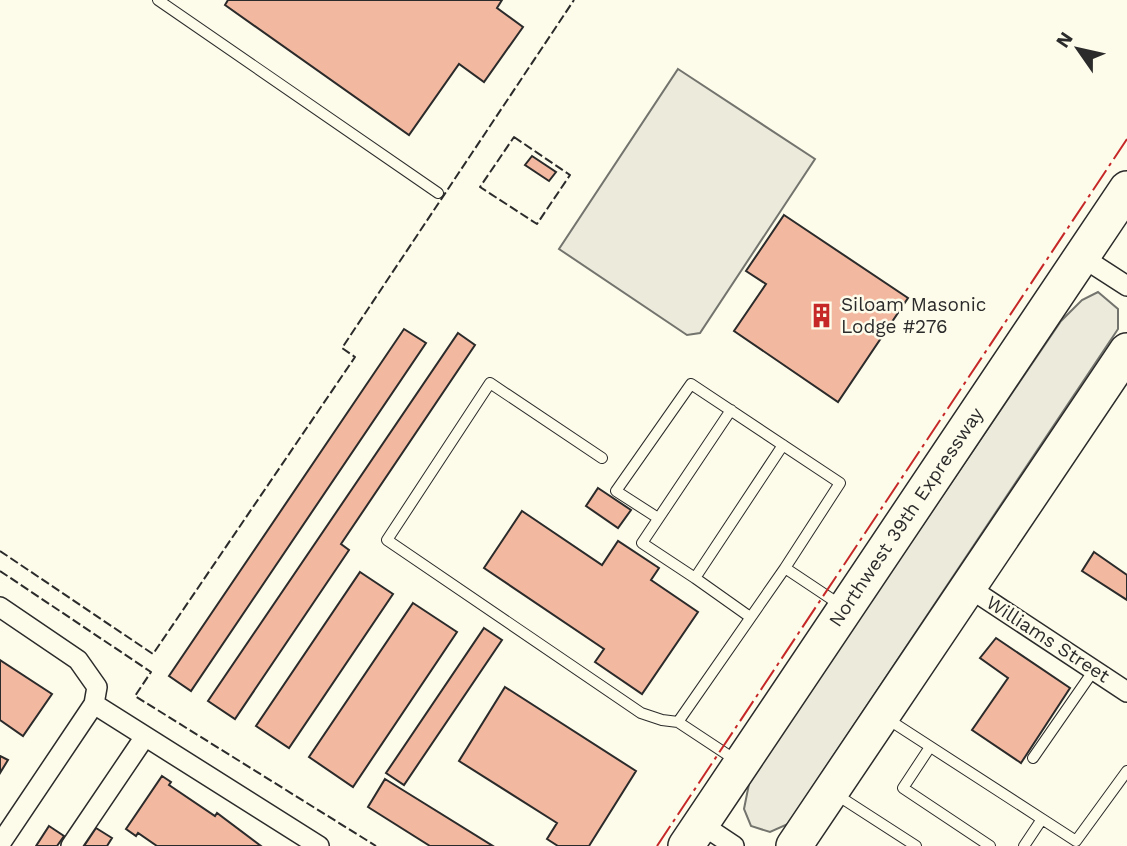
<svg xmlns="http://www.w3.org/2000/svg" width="1127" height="846" font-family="'Work Sans',sans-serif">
  <rect width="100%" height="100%" fill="#fdfbea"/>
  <!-- green -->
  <path fill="#ecebdb" stroke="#74746e" stroke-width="2" d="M1098 292 1118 309V329L788 824 770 832 751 826 744 809 750 779 1061 321 1082 300Z"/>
  <!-- parking -->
  <path fill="#eceadb" stroke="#74746e" stroke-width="2" d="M678 69 815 159 700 333 687 335 559 249Z"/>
  <!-- building -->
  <path fill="#f2b8a0" stroke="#2b2b2b" stroke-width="2" d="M228 0H502L497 8 523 27 484 82 459 64 409 135 225 5Z
    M532 156 556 172 549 181 525 165Z
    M784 215 908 298 838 402 734 331 766 284 746 271Z
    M404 329 426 343 191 691 169 676Z
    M458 333 475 345 341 544 349 550 235 719 208 701Z
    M598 488 631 510 618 528 586 506Z
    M522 511 602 565 618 541 659 568 651 580 698 612 642 694 595 662 604 649 484 568Z
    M1094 552 1127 575V600L1082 571Z
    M360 572 393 594 289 748 256 726Z
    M413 603 457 632 353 787 309 757Z
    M484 628 502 640 404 785 386 773Z
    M996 638 1070 688 1021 763 972 730 1008 678 980 658Z
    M0 660 52 694 23 736 0 720Z
    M505 687 636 771 589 846H558L547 839 557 823 459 761Z
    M0 756 8 760 0 773Z
    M162 776 171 782 169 785 215 816 217 813 261 846H157L138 833 136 836 126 829Z
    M385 779 493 846H430L368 807Z
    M49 826 64 836 57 846H36Z
    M96 828 112 838 107 846H84Z"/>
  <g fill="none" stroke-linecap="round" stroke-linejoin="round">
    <defs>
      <path id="lane" d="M158 0 438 193
        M602 458 490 383 387 540 641 713 662 720 678 722
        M658 518 616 491 691 384 840 483 785 568
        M695 578 642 543 731 410
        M750 617 695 578 783 445
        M886 718 1042 819 1024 846
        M930 747 903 788 990 846
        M1033 758 1094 670
        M737 761 678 722 785 568 842 606
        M837 795 916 846
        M1042 819 1076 841 1127 771"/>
      <path id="street" d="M1082 257 1127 286
        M968 587 1127 692
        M0 607 78 660 97 687 94 704 319 846
        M701 824 734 846
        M0 844 94 704
        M71 846 144 738"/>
      <path id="highway" d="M686 846 1127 189
        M794 846 1127 351"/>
    </defs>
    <!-- lane casing -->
    <use href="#lane" stroke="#2b2b2b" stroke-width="12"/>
    <!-- street casing -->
    <use href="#street" stroke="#2b2b2b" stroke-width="22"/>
    <!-- highway casing -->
    <use href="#highway" stroke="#2b2b2b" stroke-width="38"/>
    <!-- lane -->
    <use href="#lane" stroke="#fdfbea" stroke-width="10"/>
    <!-- street -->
    <use href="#street" stroke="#fdfbea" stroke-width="19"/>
    <!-- highway -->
    <use href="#highway" stroke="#fdfbea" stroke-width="35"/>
    <!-- fence -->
    <path stroke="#2b2b2b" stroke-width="2" stroke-dasharray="9 3.5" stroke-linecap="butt" d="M514 137 570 175 537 224 480 187Z
      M0 551 153 654 355 357 342 348 574 0
      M0 571 151 672 135 696 376 846"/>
    <!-- power -->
    <path stroke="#c62828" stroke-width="2" stroke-dasharray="24 5 3.5 5" stroke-linecap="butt" d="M657 846 1127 139"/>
  </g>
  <!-- icons -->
  <defs>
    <symbol id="building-bare" viewBox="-9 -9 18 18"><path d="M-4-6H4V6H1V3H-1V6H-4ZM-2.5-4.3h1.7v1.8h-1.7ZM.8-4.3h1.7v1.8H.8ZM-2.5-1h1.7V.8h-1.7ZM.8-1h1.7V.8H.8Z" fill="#c62828" stroke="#fdfbea" stroke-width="2.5" paint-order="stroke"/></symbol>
  </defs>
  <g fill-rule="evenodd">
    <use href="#building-bare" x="804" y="298" width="35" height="35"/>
  </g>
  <g text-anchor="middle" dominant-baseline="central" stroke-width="5" stroke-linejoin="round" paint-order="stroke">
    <!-- poi labels -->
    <g font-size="19" fill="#2b2b2b" stroke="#fdfbea" text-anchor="start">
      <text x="841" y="304">Siloam Masonic<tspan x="841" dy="22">Lodge #276</tspan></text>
    </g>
    <!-- street labels -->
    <g font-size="19" fill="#2b2b2b" stroke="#fdfbea">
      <text transform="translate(906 517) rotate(-56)">Northwest 39th Expressway</text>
      <text transform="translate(1048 639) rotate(33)">Williams Street</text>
    </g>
  </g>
  <!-- north arrow -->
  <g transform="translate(1078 49) rotate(304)" stroke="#fdfbea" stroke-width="5" paint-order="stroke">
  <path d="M0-5L12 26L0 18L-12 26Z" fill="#2b2b2b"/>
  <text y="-10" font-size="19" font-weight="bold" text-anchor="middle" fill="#2b2b2b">N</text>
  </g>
</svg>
